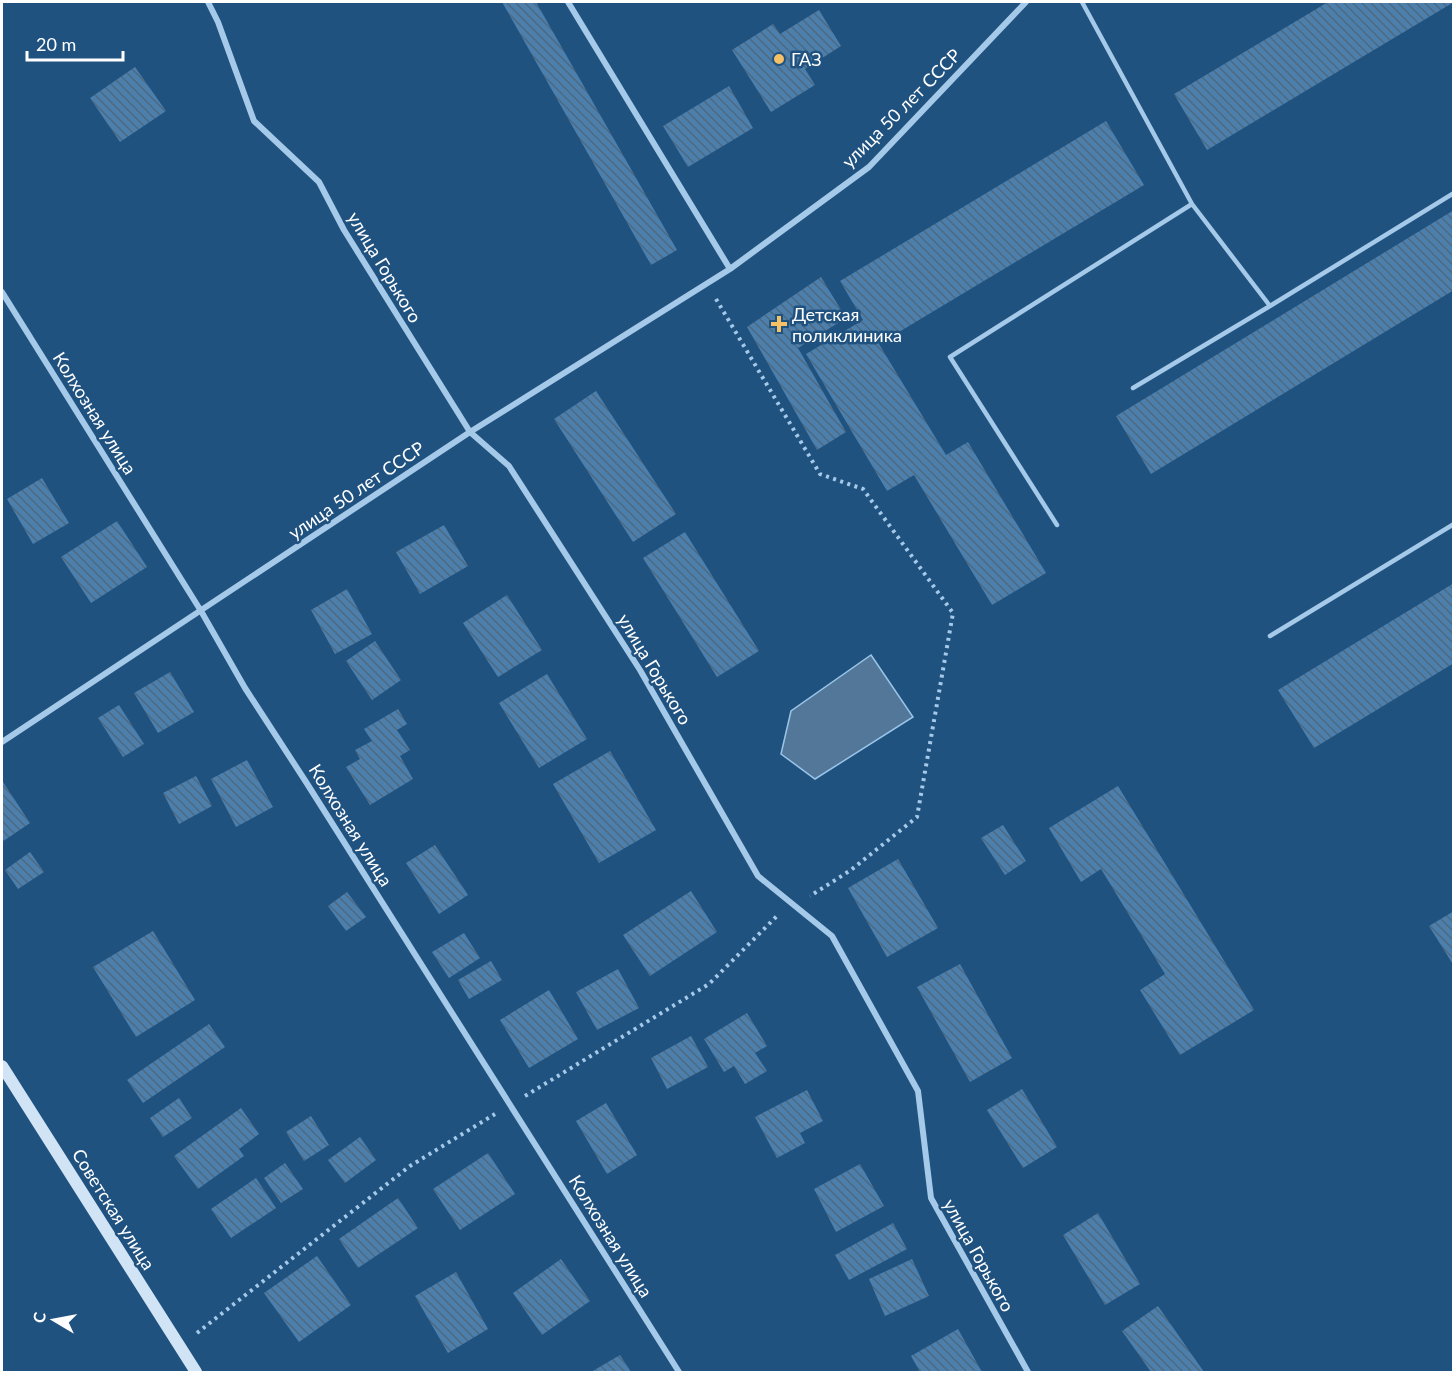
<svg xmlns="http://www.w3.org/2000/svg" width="1455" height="1374" font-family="Lato,sans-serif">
  <defs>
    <pattern id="building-back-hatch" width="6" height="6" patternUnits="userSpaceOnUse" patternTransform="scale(1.5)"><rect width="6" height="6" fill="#4d7fac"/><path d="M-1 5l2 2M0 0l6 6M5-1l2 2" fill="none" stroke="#4d6881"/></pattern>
  </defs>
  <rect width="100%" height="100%" fill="#205280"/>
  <!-- water -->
  <path fill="#537799" stroke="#99c5e9" stroke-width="1.5" d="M871 655 913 717 815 779 781 754 791 711Z"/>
  <!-- building -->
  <path fill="url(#building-back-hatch)" d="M502 2H536L677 250 651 265Z
    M1328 2H1454L1207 150 1174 94Z
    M819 10 841 46 805 69 815 85 771 112 732 50 773 24 780 34Z
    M135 67 166 111 120 142 90 98Z
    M729 86 753 128 688 167 663 126Z
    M1106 121 1144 185 879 344 946 455 968 442 1046 573 992 605 914 475 887 491 806 354 863 320 840 281Z
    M1454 210V290L1151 474 1116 416Z
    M821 277 846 318 798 348 846 432 817 450 747 327Z
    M596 391 676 514 633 542 554 419Z
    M42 478 69 523 33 544 7 499Z
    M117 521 147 567 91 603 61 557Z
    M444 525 468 566 420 594 396 552Z
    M685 532 759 651 717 677 643 558Z
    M1454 583V663L1314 748 1278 690Z
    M347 589 372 634 335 654 311 610Z
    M507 595 542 650 498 677 463 623Z
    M375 641 401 680 372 700 346 661Z
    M170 672 194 712 158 733 134 693Z
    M547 674 587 739 539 768 499 703Z
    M119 705 144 744 123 757 98 718Z
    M398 709 407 724 397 730 410 750 400 756 413 779 370 805 346 767 360 759 355 750 372 741 364 729Z
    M610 751 656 830 599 863 553 784Z
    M247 760 273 807 236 827 211 779Z
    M196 776 212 806 179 824 163 793Z
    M3 782 30 823 2 842V783Z
    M1118 786 1254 1010 1180 1055 1140 990 1165 974 1101 869 1081 882 1049 828Z
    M1003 825 1026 861 1005 875 981 838Z
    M435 845 468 895 439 914 406 863Z
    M30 852 44 872 18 889 5 870Z
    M898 859 938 928 887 957 848 888Z
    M691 891 717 932 650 976 623 935Z
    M347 892 366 917 346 931 328 906Z
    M1454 911V966L1429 926Z
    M153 931 195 1000 136 1037 93 967Z
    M464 933 480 958 449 978 432 952Z
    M491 961 502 980 469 999 458 980Z
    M960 964 1012 1058 970 1082 917 987Z
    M618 969 639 1008 597 1030 576 992Z
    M549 990 578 1039 529 1068 500 1020Z
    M747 1013 767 1046 755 1053 767 1071 745 1084 734 1066 724 1072 704 1039Z
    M209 1024 225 1047 143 1103 127 1080Z
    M691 1036 708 1067 667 1089 651 1058Z
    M1022 1089 1057 1147 1023 1168 987 1110Z
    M807 1090 823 1121 800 1133 805 1143 777 1158 755 1117Z
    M179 1098 192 1118 163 1137 150 1118Z
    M606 1103 637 1155 607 1174 576 1121Z
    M241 1108 259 1134 239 1149 244 1156 198 1189 174 1156Z
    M311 1116 329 1145 304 1161 286 1132Z
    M360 1137 376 1160 345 1183 328 1160Z
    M488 1153 515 1194 460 1230 433 1189Z
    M285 1163 303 1189 281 1203 264 1178Z
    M860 1164 884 1206 836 1232 814 1189Z
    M256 1178 276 1208 231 1238 211 1209Z
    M398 1198 418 1228 358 1268 339 1239Z
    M1098 1213 1140 1284 1105 1305 1063 1235Z
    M893 1223 907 1249 849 1280 835 1255Z
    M317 1256 351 1305 299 1342 264 1293Z
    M561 1259 590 1301 542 1335 513 1293Z
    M912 1259 929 1296 885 1316 869 1279Z
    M456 1272 488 1329 448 1353 415 1296Z
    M1158 1306 1204 1372H1151L1122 1331Z
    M958 1329 982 1372H920L911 1356Z
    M620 1355 631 1372H591Z"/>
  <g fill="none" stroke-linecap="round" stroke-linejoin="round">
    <!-- path -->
    <path stroke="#a5c9e8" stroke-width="4" stroke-dasharray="3 4.5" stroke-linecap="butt" d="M716 299 820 474 863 489 953 613 917 817 851 870 810 896
      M525 1096 709 984 778 915
      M197 1333 410 1166 495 1114"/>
    <!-- lane -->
    <path stroke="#a5c9e8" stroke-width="4.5" d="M1270 306 1454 193
      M1133 388 1270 306 1192 204
      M1057 525 950 357 1192 204 1082 2
      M1270 636 1454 524"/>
    <!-- street -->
    <path stroke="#a5c9e8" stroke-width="6" d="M208 2 218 22 254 121 319 182 344 230 470 432 509 466 640 670 758 876 832 936 918 1091 931 1198 1028 1372
      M568 2 730 269
      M2 292 201 611 245 688 306 782 679 1372
      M2 742 470 432 730 269 869 167 1026 2"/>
    <!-- secondary -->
    <path stroke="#d0e4f6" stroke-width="12" d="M2 1066 196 1372"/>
  </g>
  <!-- markers -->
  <g fill="#f5c066" stroke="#205280" stroke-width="2">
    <circle cx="779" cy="59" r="6"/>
    <path d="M776 315h6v6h6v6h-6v6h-6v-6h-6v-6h6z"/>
  </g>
  <g text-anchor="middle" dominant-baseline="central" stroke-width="5" stroke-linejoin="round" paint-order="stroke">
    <!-- poi labels -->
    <g font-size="18" fill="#fff" stroke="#205280" text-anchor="start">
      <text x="791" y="59">ГАЗ</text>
      <text x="792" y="314">Детская<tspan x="792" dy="21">поликлиника</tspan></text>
    </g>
    <!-- street labels -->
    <g font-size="18" fill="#fff" stroke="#205280">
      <text transform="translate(901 108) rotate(-45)">улица 50 лет СССР</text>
      <text transform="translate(385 267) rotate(59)">улица Горького</text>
      <text transform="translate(95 413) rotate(58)">Колхозная улица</text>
      <text transform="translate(356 490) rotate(-34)">улица 50 лет СССР</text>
      <text transform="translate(655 669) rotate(59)">улица Горького</text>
      <text transform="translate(351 825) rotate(58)">Колхозная улица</text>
      <text transform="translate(114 1209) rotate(58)">Советская улица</text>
      <text transform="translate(611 1236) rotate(58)">Колхозная улица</text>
      <text transform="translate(979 1255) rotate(61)">улица Горького</text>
    </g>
  </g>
  <!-- border -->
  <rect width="1455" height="1374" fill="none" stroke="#ffffff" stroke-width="6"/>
  <!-- north arrow -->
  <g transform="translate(54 1320) rotate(280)" stroke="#205280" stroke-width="4.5" paint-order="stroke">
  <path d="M0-4.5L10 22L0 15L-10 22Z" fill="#ffffff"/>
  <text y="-9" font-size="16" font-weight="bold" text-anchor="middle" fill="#ffffff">С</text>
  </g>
  <!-- scale -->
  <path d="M27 51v9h96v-9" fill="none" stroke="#ffffff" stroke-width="3"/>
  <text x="36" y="51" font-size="18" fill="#ffffff" stroke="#205280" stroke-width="4.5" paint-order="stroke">20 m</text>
</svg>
